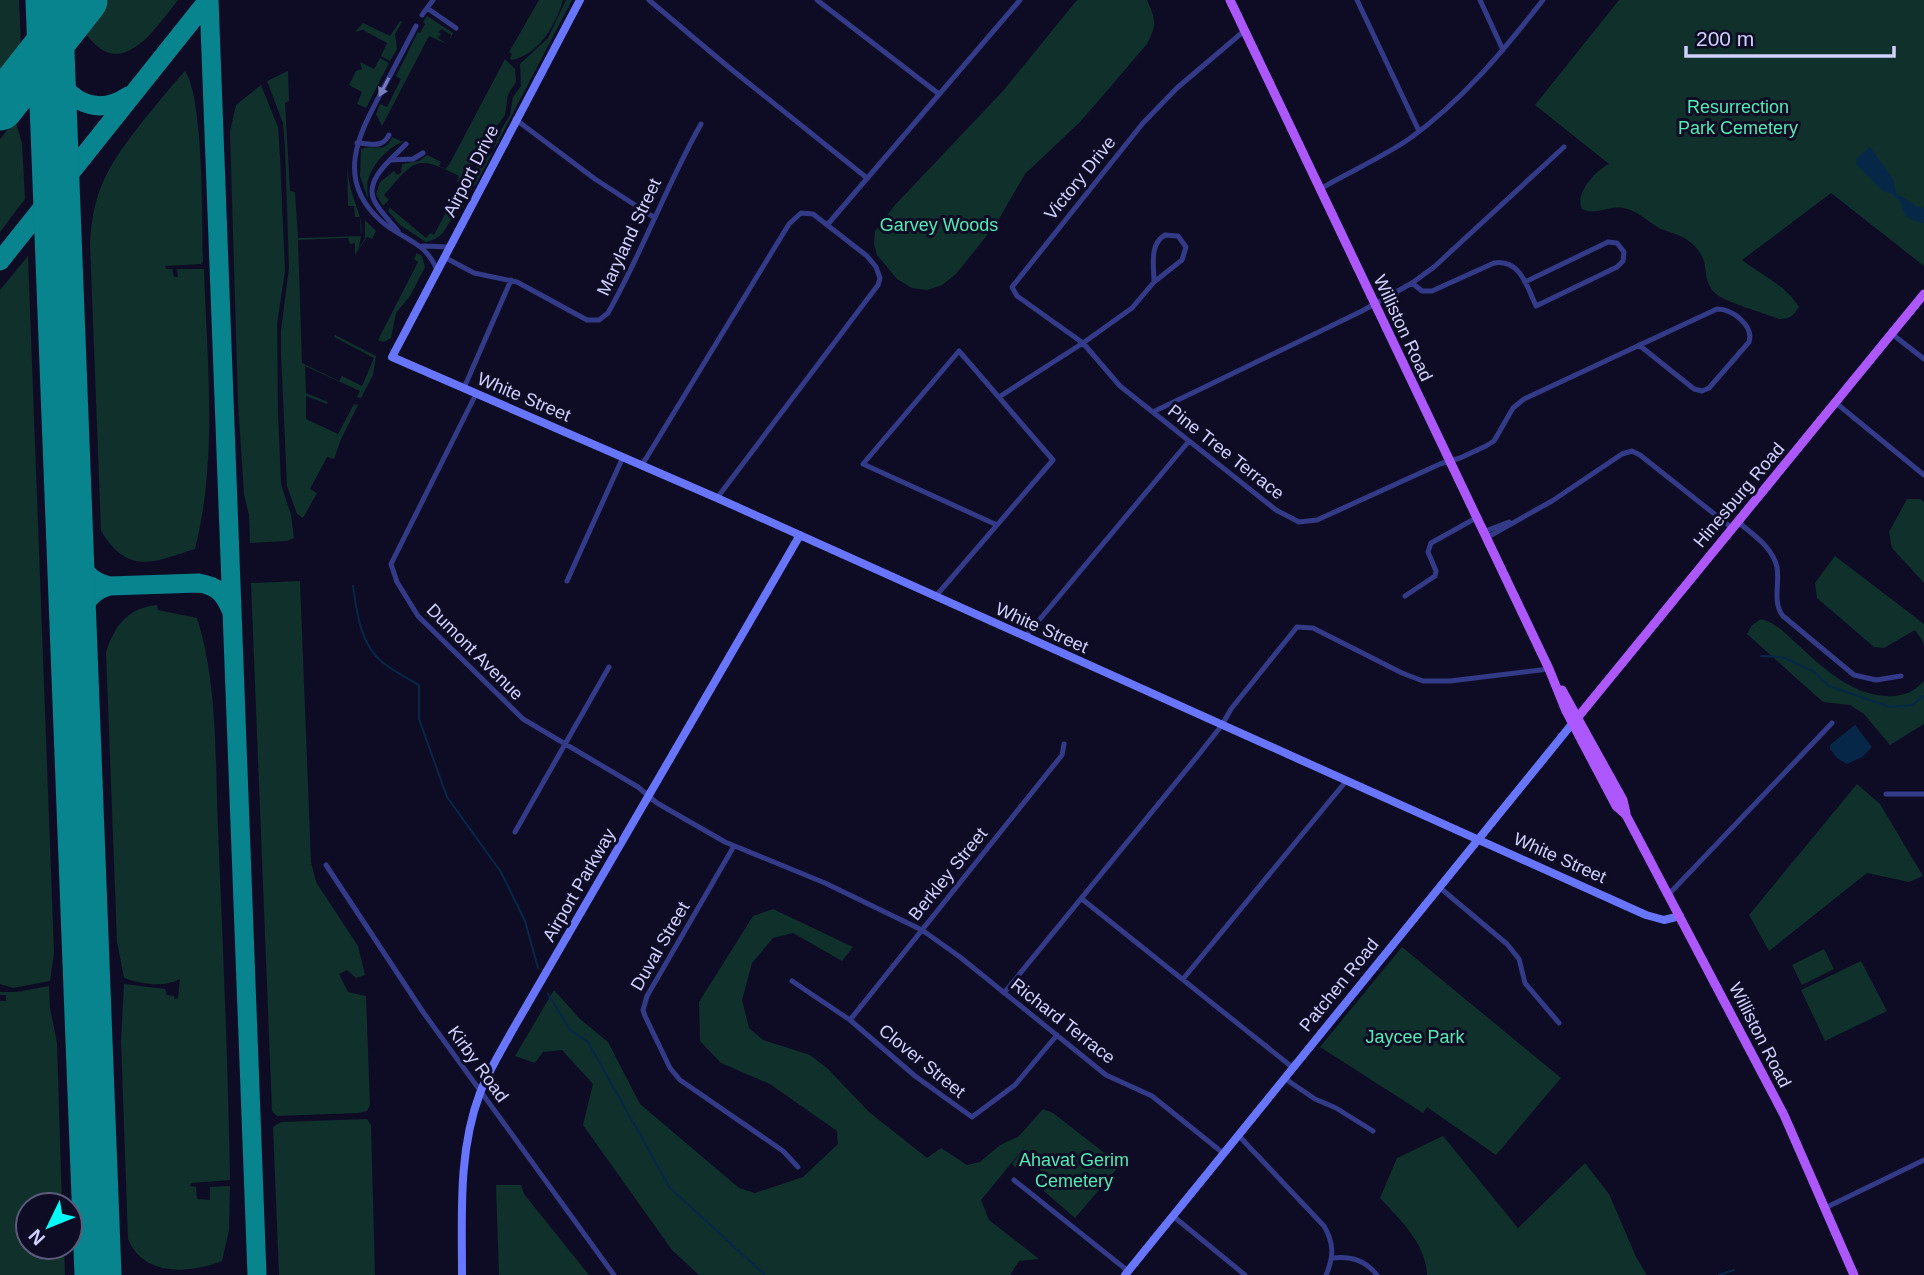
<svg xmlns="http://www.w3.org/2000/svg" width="1924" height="1275" font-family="Arial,sans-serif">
  <rect width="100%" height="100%" fill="#0e0c25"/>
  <!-- green -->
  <path fill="#0f302b" d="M0 0H19L21 48 19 55 0 78Z
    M109 0H178C154 30 120 85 84 31Z
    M539 0H563C556 25 538 55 512 60L510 59 512 54 509 52Z
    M566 0H572L475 186 471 188 465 185 470 173 493 152 498 135 510 115 513 97 521 86 520 64 548 38Z
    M1077 0H1147C1156 20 1157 25 1147 44L1081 121 1025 174 996 224 956 274 942 285 927 290 912 288 897 279 877 255 874 244 875 231 895 205 1003 91Z
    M1619 0H1924V266L1831 193 1742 260C1761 275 1786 285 1799 307 1793 316 1790 319 1779 319 1764 313 1724 302 1715 293 1697 274 1716 260 1686 239 1678 234 1669 232 1661 229 1648 222 1638 211 1624 208 1609 205 1596 216 1582 209 1574 194 1596 170 1609 164L1535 105Z
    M427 16 453 33 450 39 451 35 442 29 438 32 441 34 438 38 447 44 429 36 382 126 376 114 380 104 387 107 401 79 396 76 418 32 420 33 425 24 423 22Z
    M400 21 402 22 395 34 397 49 390 61 381 56 387 43 363 30 355 32 363 23 390 36Z
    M380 58 389 63 366 108 357 104 362 92 349 85 356 71 362 69 360 62 374 69Z
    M505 59 515 69 516 82 508 94 505 115 493 132 489 149 469 168 462 183 457 181 459 176C415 154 415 160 384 195L389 200 383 206 376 194 380 182 394 171 397 175 401 173 402 164 419 161 427 155 441 162 439 166 445 169 449 165Z
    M185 71C204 99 202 222 203 261L201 264 165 266 166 269H172L174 277H178L177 269H204C207 362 218 458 195 549 153 562 129 576 101 531L90 243C93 188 110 163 143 121 157 104 170 87 185 71Z
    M288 71 289 101 285 103 290 191 295 192 298 238 361 236 360 217H355L354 206H348L347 156C347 167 348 179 351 190 359 217 366 221 358 250L365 238V220L376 231 372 239 367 237 355 255V243L350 244 348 238 298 240 302 363 339 381 342 376 362 386 374 358 334 337 335 335 376 356 373 375 361 398 357 397 360 391 305 366 306 393 328 402 327 404 306 396V419L338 434 354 404 358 405 341 439 334 459 327 457 310 489 317 493 303 518 297 514 287 486 281 353V330L289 268 285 147 283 123 267 81Z
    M261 85 278 127 280 157 285 271 277 324 278 414 281 484 291 515 294 538 287 541 250 543 249 515 244 494 238 403 230 131 236 105Z
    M13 123H16L22 143 25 199 0 232V139Z
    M392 137 403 142C389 146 374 163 369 177 366 184 368 193 368 199L360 176 361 149C373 143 386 155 392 137Z
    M455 195 452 208 453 214C447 228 442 239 426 242L400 225 388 211 392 203 390 208 426 238 430 233 434 235Z
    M417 253 422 256 425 267 410 296 396 313 391 338 384 342 378 340 418 262 414 259Z
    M28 256 54 952 50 981 13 988 0 984V290Z
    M1907 499H1920L1924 502V583L1892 548 1889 532Z
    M1835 556 1924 624V647L1922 640 1915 630 1884 648 1874 647 1817 598 1815 583Z
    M300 581 311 862 316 882 358 946 365 975 356 978 347 970 339 974 348 992 366 996 370 1105 367 1111 358 1113 277 1116 272 1111 251 583Z
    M157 605 158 610 197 618C218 685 215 759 218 829 223 946 228 1063 230 1180L191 1183 190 1186 196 1187 197 1199 210 1200V1187L230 1186 229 1230 222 1261C186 1275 143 1275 128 1239L121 1041 124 984 165 989 167 995 174 996V999L178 998 180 979C163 988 142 984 124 978L117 942 106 652C115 625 128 608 157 605Z
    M1761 619C1776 623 1785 633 1797 644 1821 666 1850 694 1885 696 1901 697 1913 693 1924 681V724L1890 745 1864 714 1850 705 1823 702 1747 634 1752 625Z
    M1857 784 1880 804 1923 876 1909 882 1867 873 1769 951 1749 915Z
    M773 909 853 947 842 961 793 933 773 938 752 963 742 1000 749 1028 763 1040 810 1055 828 1069 869 1112 927 1158 941 1148 967 1165 980 1162 1000 1145 1018 1137 1043 1109 1053 1113 1120 1165 1075 1218 1044 1191C1037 1179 1049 1174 1032 1161L1023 1162 1016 1168 1012 1164 1027 1144 981 1200 989 1220 1039 1259 1019 1261 1010 1275H699L672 1250 583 1125 593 1084 562 1050 543 1052 535 1063 515 1056 554 990 580 1019 608 1042 640 1104 739 1188 755 1193 803 1177 838 1144 837 1131 770 1084 721 1063 700 1041 699 1002 753 916Z
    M1402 947 1561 1078 1496 1155 1427 1107 1423 1113 1320 1047Z
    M1824 949 1834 969 1802 985 1792 965Z
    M1861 961 1887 1011 1825 1041 1801 990Z
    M49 986 50 1008 57 1043 62 1205H28V1247H64L65 1275H0V1001H6V995H0V992H17Z
    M367 1119 371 1125 375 1275H279L273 1127 281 1122Z
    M1443 1136 1518 1228 1585 1163 1609 1194 1636 1257 1647 1275H1427C1426 1243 1400 1220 1380 1198L1397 1158Z
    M496 1185H521L524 1194 589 1275H499Z"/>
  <!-- water -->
  <path fill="#072749" d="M1870 147 1893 179 1896 193 1916 206 1924 208V223L1912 220 1905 215 1900 201 1892 194 1883 191 1856 164V159Z
    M1855 725 1872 747 1862 757 1847 764 1837 758 1830 749V745Z"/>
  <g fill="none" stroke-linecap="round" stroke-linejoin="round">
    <!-- stream -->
    <path stroke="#072749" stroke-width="2" d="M353 586C357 612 360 644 382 662 393 671 407 678 419 685V719L447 797 501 872 525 921 538 968
      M1761 656 1782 657 1813 671 1829 686 1890 707 1912 705 1924 696
      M548 994 570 1030 588 1042 670 1188 765 1275
      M1719 1275 1734 1270"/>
    <!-- taxiway -->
    <path stroke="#07848e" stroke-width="19" d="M209 0 257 1275
      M52 65C64 98 94 119 128 96
      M0 104H2
      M0 261 208 0
      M69 529C74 555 80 579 109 586
      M74 638C78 615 84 593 109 586L199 583C217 586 224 593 231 610
      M97 1246 102 1262 109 1275"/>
    <!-- runway -->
    <path stroke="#07848e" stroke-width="47" d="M49 0 98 1275
      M0 107 84 0"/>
    <!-- street -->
    <path stroke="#333a88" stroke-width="5" d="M649 0 726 65 867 178
      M817 0 939 94
      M1357 0 1419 131
      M1480 0 1503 50
      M427 8 456 28
      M422 15 433 0
      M416 26C405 47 394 68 383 89 359 134 334 179 381 221 402 240 425 240 437 270
      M1244 31 1177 88 1143 123 1012 287 1017 296 1083 343 1120 386 1276 510 1299 522 1317 520 1440 464 1460 458 1486 446 1494 441 1513 408 1524 399 1717 309C1733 309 1754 326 1749 342L1709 388 1702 391 1694 389 1639 345
      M515 119 595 179 655 218
      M357 143C370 143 382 149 389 135
      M391 160 413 159 423 153
      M1320 189C1349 172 1381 158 1409 139 1462 101 1503 51 1543 0
      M828 224 1020 0
      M398 231C390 221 379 211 374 200 364 179 394 157 406 144
      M423 246 449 247
      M444 257 474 273 517 282 587 320H599L608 313C643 251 666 186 701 124
      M1412 283 1422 291H1432L1494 263C1520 259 1527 286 1536 306L1617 267 1623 261 1624 252 1617 243 1608 242 1525 282
      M1892 334 1924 359
      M464 388 511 280
      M476 394 391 564 397 582 418 616 523 719 638 787 657 803 725 842 825 883 922 930 960 957 1106 1075 1152 1096 1223 1153
      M999 397 1083 343 1132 308 1154 282 1182 260 1186 247 1178 236 1165 235C1149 244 1154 266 1154 282
      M1836 403 1924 475
      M1153 412 1362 311 1412 283 1434 267 1564 147
      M642 465 789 224 801 213 813 214 867 256 876 267 880 278 878 285 717 498
      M1737 521C1752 534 1772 546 1777 567 1780 584 1772 602 1783 616L1854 675 1876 680 1901 676
      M1483 532 1509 522
      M1486 538 1552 501 1622 454 1632 451 1640 455 1732 528
      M567 581 623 457
      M1405 596 1435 576 1436 571 1428 552 1431 543 1476 518
      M935 597 1053 460 959 351 863 464 997 525
      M1025 637 1189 441
      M1886 794H1924
      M515 832 609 667
      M734 846 647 996 643 1010 645 1016 670 1068 680 1080 783 1151 798 1167
      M326 865 423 1012 614 1275
      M1439 887 1507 944 1519 959 1525 983 1559 1023
      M1669 894 1832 723
      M1082 899 1292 1067
      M1183 979 1347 780
      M792 981 850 1020 915 1076 972 1117 1015 1085 1057 1035
      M1004 993 1200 753 1222 725 1231 709 1297 627 1313 628 1402 673 1423 681H1450L1549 669
      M850 1020 1062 755 1064 744
      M1284 1078 1315 1099 1336 1108 1373 1131
      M1238 1135 1324 1226C1334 1243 1334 1257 1326 1275
      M1014 1180 1128 1271
      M1825 1208 1924 1160
      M1173 1216 1245 1275
      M1332 1258C1351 1256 1365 1260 1377 1275"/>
    <!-- secondary -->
    <path stroke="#6875ff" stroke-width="8" d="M580 0 392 357 717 498 1646 915 1664 920 1680 916
      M462 1275C462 1215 458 1151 480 1093 488 1072 501 1051 512 1031L800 535
      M1125 1275 1576 719"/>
    <!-- primary -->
    <path stroke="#ad58ff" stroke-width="9" d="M1230 0 1549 669 1566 711 1616 806 1626 815 1784 1115 1854 1275
      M1562 690 1623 800 1626 813
      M1578 717 1924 294"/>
  </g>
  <!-- one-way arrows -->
  <defs><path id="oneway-solid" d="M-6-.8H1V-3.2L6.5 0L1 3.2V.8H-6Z" transform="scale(1.75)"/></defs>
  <use fill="#7a7ebe" href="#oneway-solid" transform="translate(384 87) rotate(118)"/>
  <g text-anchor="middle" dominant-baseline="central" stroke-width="6" stroke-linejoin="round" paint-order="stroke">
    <!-- park labels -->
    <g font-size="18" fill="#52eab2" stroke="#0e0c25">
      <text x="1738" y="107">Resurrection<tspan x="1738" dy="21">Park Cemetery</tspan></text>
      <text x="939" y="225">Garvey Woods</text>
      <text x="1415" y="1037">Jaycee Park</text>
      <text x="1074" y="1160">Ahavat Gerim<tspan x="1074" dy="21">Cemetery</tspan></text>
    </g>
    <!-- street labels -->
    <g font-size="18" fill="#d1d1ff" stroke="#0e0c25">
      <text transform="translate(471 171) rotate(-63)">Airport Drive</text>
      <text transform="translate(1080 178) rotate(-51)">Victory Drive</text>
      <text transform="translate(629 237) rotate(-65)">Maryland Street</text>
      <text transform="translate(1403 328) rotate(65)">Williston Road</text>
      <text transform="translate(524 397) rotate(23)">White Street</text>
      <text transform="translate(1226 452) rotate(38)">Pine Tree Terrace</text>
      <text transform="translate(1739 495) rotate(-50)">Hinesburg Road</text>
      <text transform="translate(1042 628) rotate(24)">White Street</text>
      <text transform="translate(475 652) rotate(45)">Dumont Avenue</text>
      <text transform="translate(1560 858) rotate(24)">White Street</text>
      <text transform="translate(948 874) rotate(-51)">Berkley Street</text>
      <text transform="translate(579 885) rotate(-60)">Airport Parkway</text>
      <text transform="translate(660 946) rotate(-60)">Duval Street</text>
      <text transform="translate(1339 985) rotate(-51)">Patchen Road</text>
      <text transform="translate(1063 1021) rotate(38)">Richard Terrace</text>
      <text transform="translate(1760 1035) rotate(63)">Williston Road</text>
      <text transform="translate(922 1061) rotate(39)">Clover Street</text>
      <text transform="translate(478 1064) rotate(54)">Kirby Road</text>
    </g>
  </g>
  <!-- north arrow -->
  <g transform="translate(49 1226) rotate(227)"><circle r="33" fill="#0e0c25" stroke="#5c5b7c" stroke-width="2"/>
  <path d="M0-5L12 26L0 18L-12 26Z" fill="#00fcf8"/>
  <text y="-10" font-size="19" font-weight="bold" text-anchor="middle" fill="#d1d1ff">N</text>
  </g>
  <!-- scale -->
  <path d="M1686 46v10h208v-10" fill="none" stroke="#d1d1ff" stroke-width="3.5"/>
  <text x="1696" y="46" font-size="21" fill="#d1d1ff" stroke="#0e0c25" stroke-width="5" paint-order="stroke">200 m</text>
</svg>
